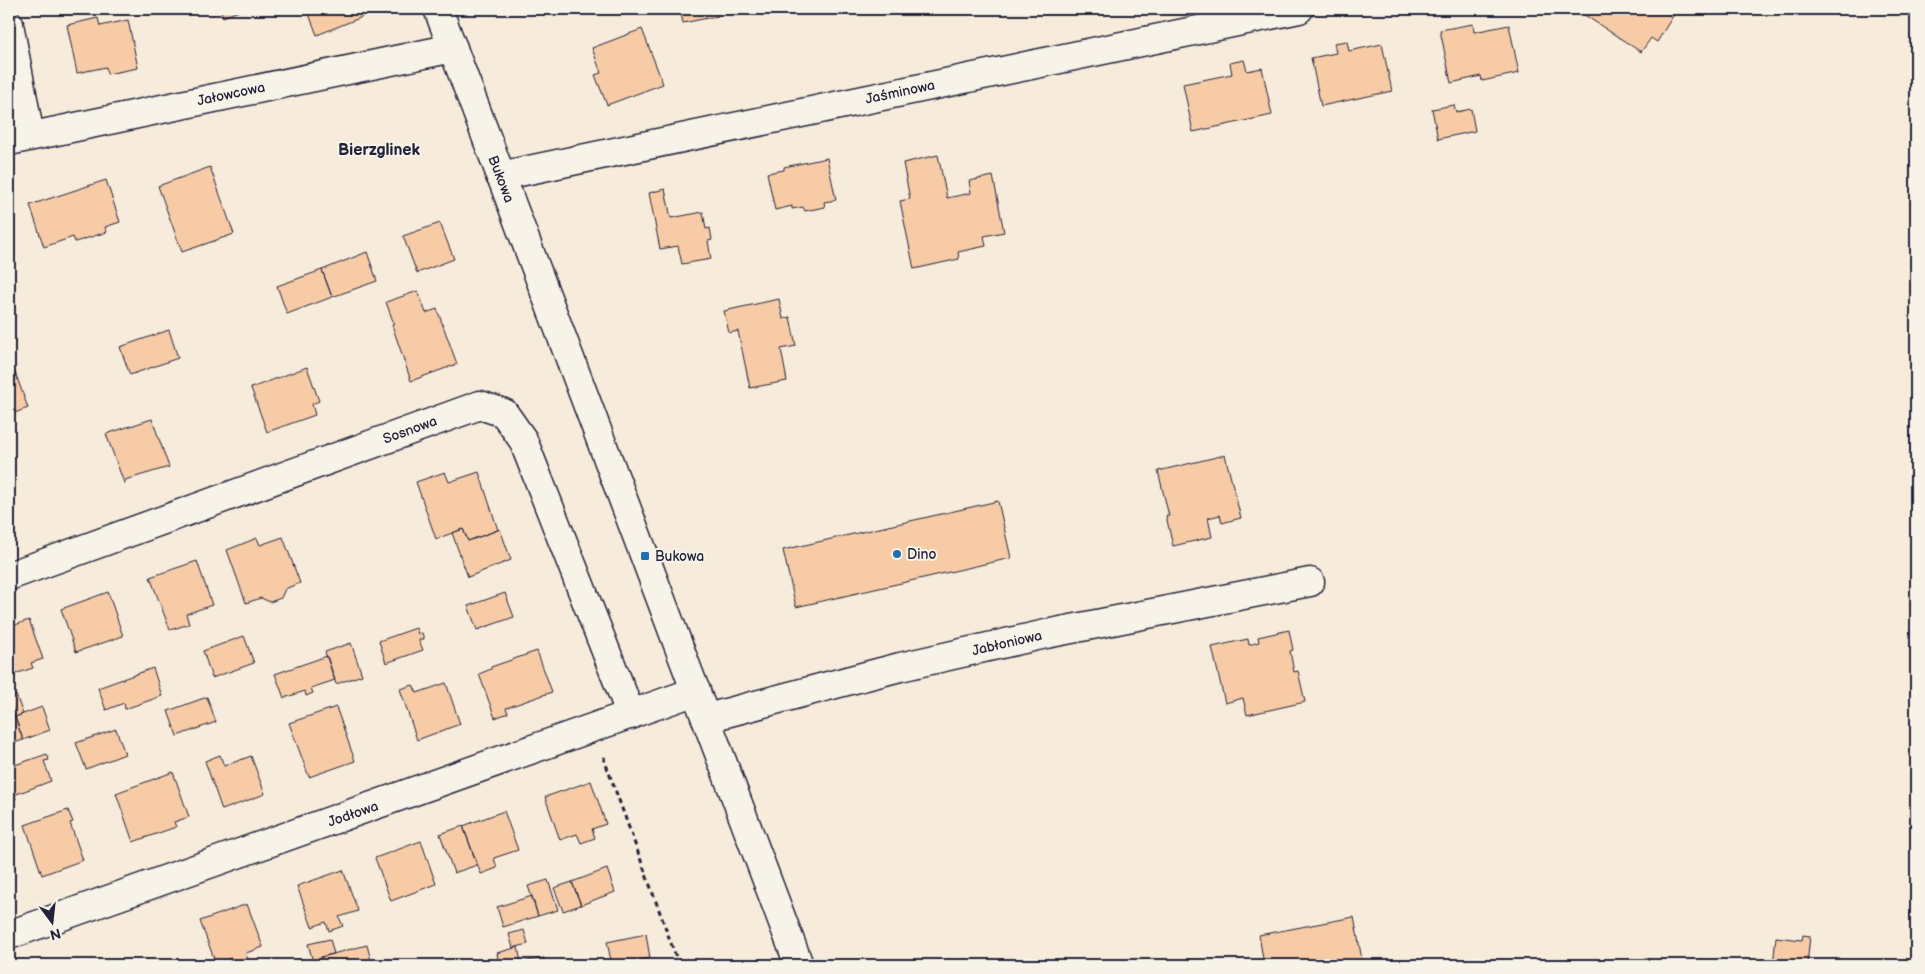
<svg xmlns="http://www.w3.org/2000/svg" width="1925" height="974" font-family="'Balsamiq Sans',sans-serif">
  <rect width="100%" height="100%" fill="#f7ebdb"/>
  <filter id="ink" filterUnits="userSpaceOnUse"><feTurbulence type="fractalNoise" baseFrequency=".02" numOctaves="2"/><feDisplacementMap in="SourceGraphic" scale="10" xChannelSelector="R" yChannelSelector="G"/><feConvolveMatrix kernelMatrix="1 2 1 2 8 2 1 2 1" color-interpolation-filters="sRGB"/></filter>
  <g filter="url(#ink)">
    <!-- building -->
    <path fill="#f7cba6" stroke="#22223b" d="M220 9H244L223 17Z
      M307 9H359L362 17 317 35Z
      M680 9H716L718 16 683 23Z
      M1582 9H1661L1670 16 1674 10 1676 11 1657 42 1651 38 1641 52 1580 12Z
      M98 18 100 26 128 20 138 68 107 74 106 67 77 73 67 25Z
      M1473 24 1474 32 1509 25 1519 73 1482 81 1481 76 1451 83 1440 30Z
      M642 29 663 84 607 105 595 75 601 73 592 48Z
      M1347 41 1349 51 1382 44 1392 91 1321 106 1311 58 1336 53 1334 43Z
      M1244 60 1247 71 1262 68 1272 115 1193 132 1183 84 1232 74 1230 63Z
      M1454 105 1456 112 1471 109 1475 131 1438 139 1432 109Z
      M938 155 947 198 971 193 969 181 993 176 1004 232 984 236 986 246 958 252 959 259 914 269 900 201 910 199 903 163Z
      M827 158 836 200 824 202 825 207 805 211 803 207 792 209V206L775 210 767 173 784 170V167Z
      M210 167 234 234 182 252 158 186Z
      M106 180 120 222 105 227 107 232 75 242 73 237 44 247 30 205Z
      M665 189 671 218 703 212 706 229 710 228 712 240 708 241 711 259 682 264 678 246 660 249 649 193Z
      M440 223 454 259 417 273 403 236Z
      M367 252 377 281 332 297 322 270Z
      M322 270 332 297 287 314 277 286Z
      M418 291 426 313 437 309 457 364 411 381 392 325 394 324 386 302Z
      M779 299 783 319 790 317 796 346 781 349 787 381 750 388 738 331 729 333 724 311Z
      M169 330 178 358 130 375 120 347Z
      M307 367 319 401 312 404 315 415 267 432 251 388Z
      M15 372 28 408 9 415V374Z
      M152 419 169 467 125 480V483H124L106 434Z
      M1225 455 1241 518 1222 523 1220 515 1208 518 1212 537 1173 546 1166 516H1169L1158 471Z
      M445 472 449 482 479 472 498 530 468 541 463 529 436 539 416 482Z
      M998 501 1011 558 796 607 783 550Z
      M463 529 468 541 500 529 511 560 468 577 452 533Z
      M283 537 300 583 285 589 281 598 270 602 261 598 246 603 227 550 257 538 260 545Z
      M197 561 212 605 186 614 189 624 170 630 150 577Z
      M108 592 123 636 76 652 61 609Z
      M505 593 514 617 477 630 468 606Z
      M29 620 43 659 31 663 33 668 9 676V627Z
      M416 628 418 634 422 633 424 639 419 640 423 650 386 663 379 641Z
      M1289 630 1293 650 1290 651 1294 672 1298 671 1305 702 1247 715 1243 698 1225 703 1212 647 1248 639 1249 645 1259 642 1258 637Z
      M244 636 254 663 212 678 203 651Z
      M351 643 362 675 336 684 325 652Z
      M537 651 552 692 506 708 508 713 495 718 479 674 491 669V667Z
      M327 656 335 680 311 688 313 693 306 696 305 691 284 698 275 674Z
      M153 668 162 696 125 709 124 703 106 710 98 688Z
      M446 683 460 724 417 740 400 689 413 685 417 693Z
      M16 695 23 714 15 717 9 698Z
      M207 697 216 722 177 736 168 711Z
      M42 707 50 730 23 740 15 717Z
      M336 707 355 761 309 777 289 723Z
      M15 717 23 740 9 745V719Z
      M116 729 125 754 86 769 76 743Z
      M47 754 49 760 44 761 51 781 14 795 9 779V767Z
      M220 755 224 766 251 756 265 794 222 810 205 761Z
      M173 772 189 817 174 822 176 827 133 842 116 793Z
      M9 779 16 799 9 801Z
      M591 781 606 824 592 829 595 838 581 843 577 834 560 840 545 797Z
      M68 810 73 822 70 823 83 860 42 875 25 825Z
      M504 811 518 850 494 858 497 868 481 874 463 826Z
      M463 826 477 865 454 873 440 834Z
      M421 841 436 884 391 901 375 858Z
      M607 869 615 892 581 905 572 882Z
      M343 870 358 911 339 917 343 926 329 931 326 922 312 927 297 886Z
      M548 880 558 910 538 916 528 886Z
      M572 882 581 905 563 911 554 888Z
      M532 896 538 916 503 927 497 907Z
      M247 904 263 947 246 953 249 965H234L231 958 216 964 200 921Z
      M1354 917 1363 965H1264L1259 935Z
      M524 930 528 944 513 948 509 934Z
      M646 934 650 958 612 965 607 942Z
      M1803 935 1810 936 1807 965H1773L1776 937 1802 940Z
      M330 939 334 954 321 957 323 965H314L308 944Z
      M367 945 372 965H323L321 957Z
      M518 947 521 962 544 958 545 965H499L497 953Z"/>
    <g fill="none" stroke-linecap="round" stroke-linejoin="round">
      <defs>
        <path id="street" d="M9 24 30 136
          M9 141 453 48
          M500 176 1299 9
          M9 576 480 405 504 413 523 440 631 715
          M707 718 900 667 1046 634 1310 582
          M9 935 696 691"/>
        <path id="secondary" d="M438 9 799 965"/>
      </defs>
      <!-- street casing -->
      <use href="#street" stroke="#22223b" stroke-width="31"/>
      <!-- secondary casing -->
      <use href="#secondary" stroke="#22223b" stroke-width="31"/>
      <!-- path -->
      <path stroke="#22223b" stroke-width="3" stroke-dasharray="5 4" stroke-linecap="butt" d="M605 757 604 759 679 965"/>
      <!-- street -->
      <use href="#street" stroke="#f7f3e8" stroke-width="28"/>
      <!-- secondary -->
      <use href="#secondary" stroke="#f7f3e8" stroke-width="28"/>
    </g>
  </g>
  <!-- markers -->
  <g fill="#1f6fb2" stroke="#f7f3e8" stroke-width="2">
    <circle cx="897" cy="554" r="5"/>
    <rect x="640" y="551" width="10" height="10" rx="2.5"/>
  </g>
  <g text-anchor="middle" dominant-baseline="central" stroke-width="4" stroke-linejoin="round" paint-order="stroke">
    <!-- street labels -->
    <g font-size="14" fill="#22223b" stroke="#f7f3e8">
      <text transform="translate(900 92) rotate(-12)">Jaśminowa</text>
      <text transform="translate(231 94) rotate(-12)">Jałowcowa</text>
      <text transform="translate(501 179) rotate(69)">Bukowa</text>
      <text transform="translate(410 430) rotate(-20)">Sosnowa</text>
      <text transform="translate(1007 643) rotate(-13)">Jabłoniowa</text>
      <text transform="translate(353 814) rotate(-19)">Jodłowa</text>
    </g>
    <!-- poi labels -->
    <g font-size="14" fill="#22223b" stroke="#f7f3e8" text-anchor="start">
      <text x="907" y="554">Dino</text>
      <text x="655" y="556">Bukowa</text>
    </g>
    <!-- quarter labels -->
    <g font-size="16" font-weight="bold" fill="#22223b" stroke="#f7f3e8">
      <text x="379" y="150">Bierzglinek</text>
    </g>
  </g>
  <!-- margin -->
  <rect width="1925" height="974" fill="none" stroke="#f7f3e8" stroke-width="30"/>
  <rect x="15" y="15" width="1895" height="944" fill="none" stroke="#22223b" stroke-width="2" filter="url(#ink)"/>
  <!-- north arrow -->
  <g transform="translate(52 922) rotate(165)" stroke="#f7f3e8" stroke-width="4" paint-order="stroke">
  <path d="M0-4L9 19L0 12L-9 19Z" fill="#22223b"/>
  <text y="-8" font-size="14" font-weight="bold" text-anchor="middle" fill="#22223b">N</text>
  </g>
</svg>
